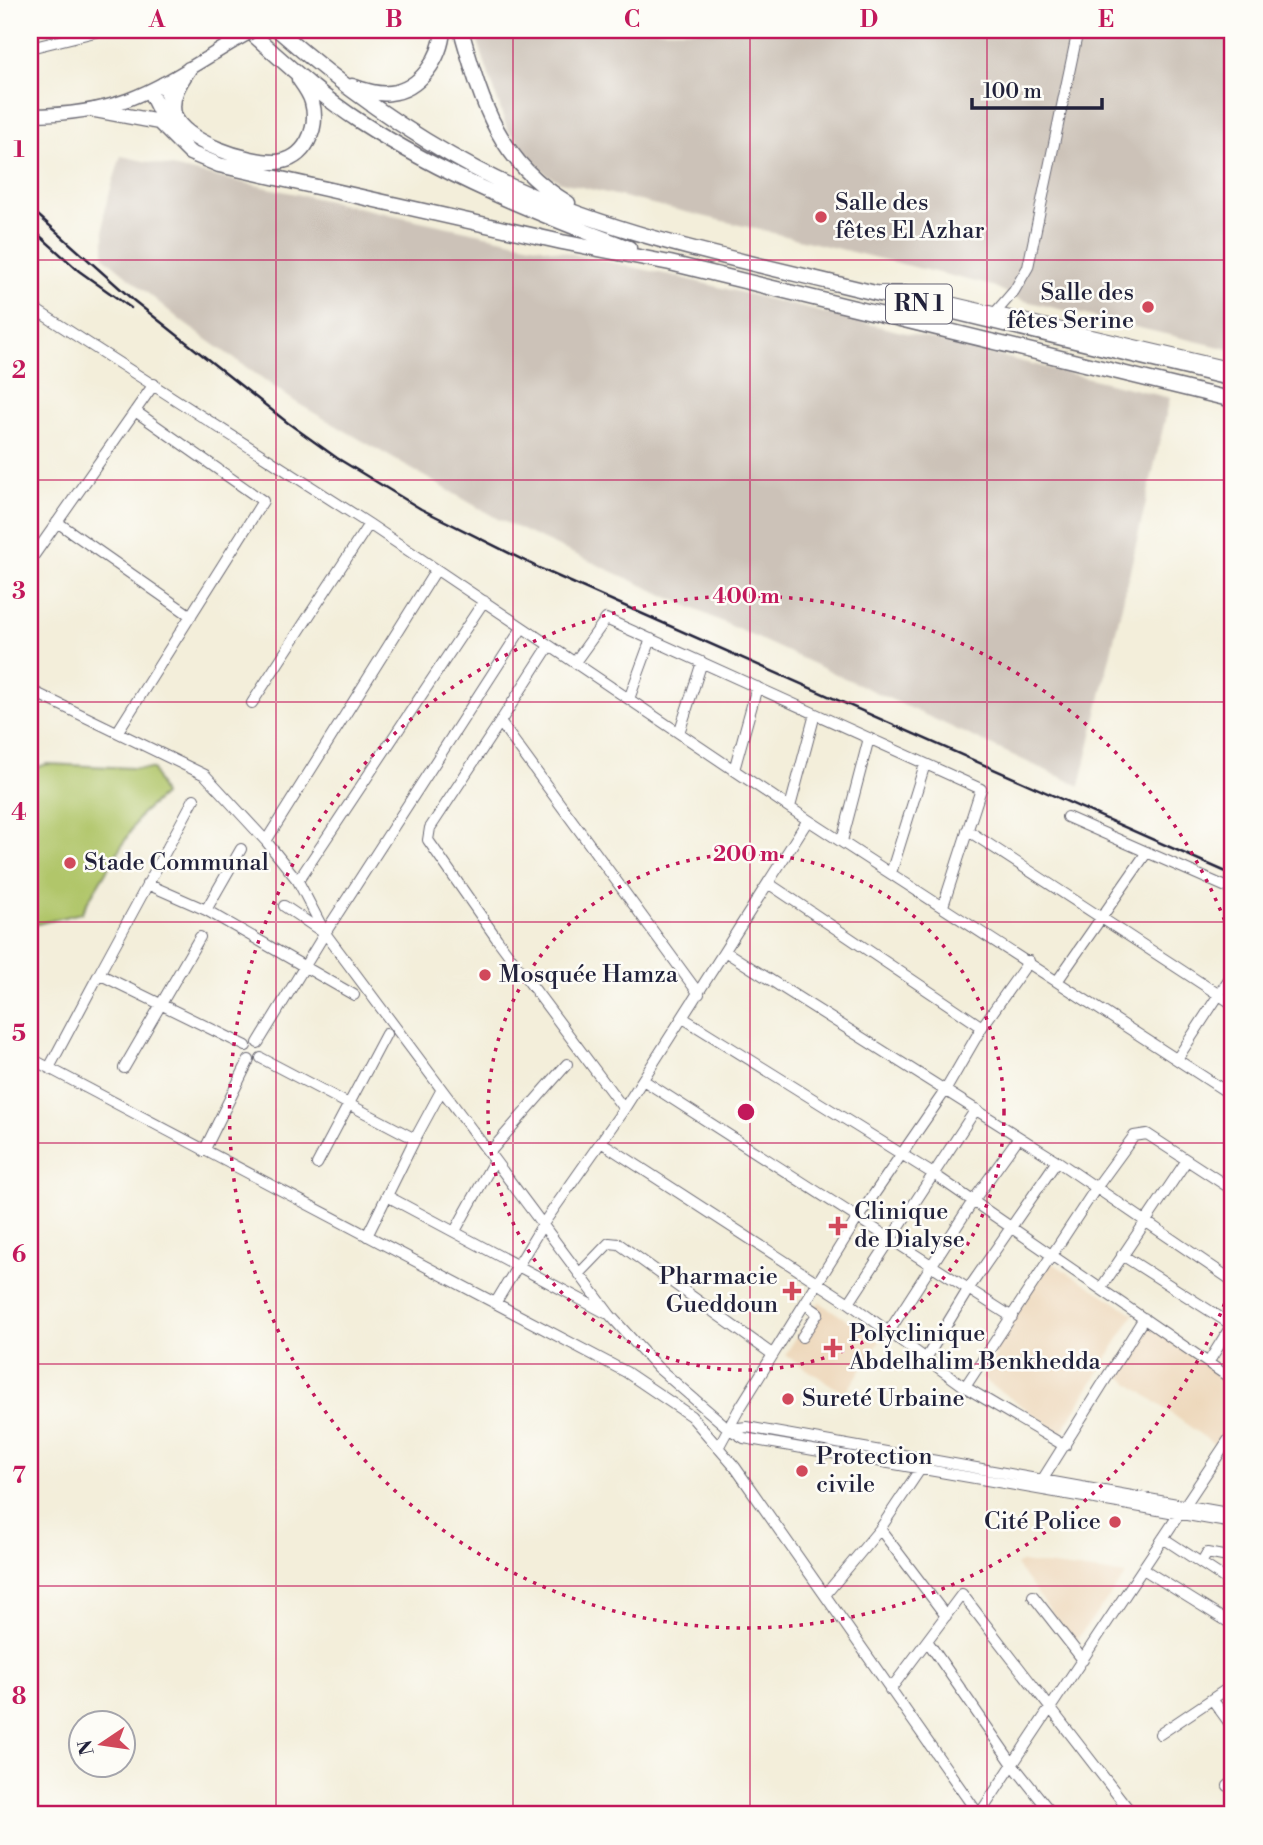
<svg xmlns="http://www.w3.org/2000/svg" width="1263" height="1845" font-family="'Libre Bodoni',serif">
  <rect width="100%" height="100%" fill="#fdfcf7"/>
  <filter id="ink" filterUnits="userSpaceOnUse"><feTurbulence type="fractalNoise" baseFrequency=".0143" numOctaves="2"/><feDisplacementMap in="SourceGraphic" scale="14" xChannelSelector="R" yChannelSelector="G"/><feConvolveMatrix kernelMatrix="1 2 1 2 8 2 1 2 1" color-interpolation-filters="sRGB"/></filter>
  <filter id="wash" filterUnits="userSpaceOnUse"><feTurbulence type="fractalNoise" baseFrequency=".00686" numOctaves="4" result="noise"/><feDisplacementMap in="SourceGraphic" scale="28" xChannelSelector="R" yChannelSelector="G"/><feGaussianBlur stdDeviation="1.57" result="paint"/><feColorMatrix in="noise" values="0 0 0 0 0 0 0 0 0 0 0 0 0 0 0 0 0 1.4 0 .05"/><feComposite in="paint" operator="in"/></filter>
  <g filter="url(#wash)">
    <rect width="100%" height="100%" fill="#f3eeda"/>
    <!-- built -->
    <path fill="#edd7ba" d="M1051 1262 1134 1314 1061 1433 981 1378 996 1355 991 1351Z
      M819 1302 880 1341 845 1394 785 1355Z
      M1145 1324 1226 1378 1223 1383 1233 1390V1418L1215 1445 1114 1372Z
      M1021 1562 1126 1575 1074 1643 1016 1565Z"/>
    <!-- industrial -->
    <path fill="#ccc2b8" d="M474 30H1233V350L1021 300 993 286 561 182 546 174 507 129Z
      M121 156 674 276 1170 398 1080 786 498 519 297 403 185 324 104 257V211Z"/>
    <!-- green -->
    <path fill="#b1c66a" stroke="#6a7452" stroke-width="2" d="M47 764 153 769 163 795 141 814 81 913 30 926V770Z"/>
  </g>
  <g filter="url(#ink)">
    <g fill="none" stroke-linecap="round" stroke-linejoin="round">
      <defs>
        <path id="minor" d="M30 48 103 30
          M881 291H904L1233 368
          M30 306 369 524 808 820 1233 1096
          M995 313 1014 291 1028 267 1078 30
          M57 522 191 616
          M30 561 154 384
          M575 662 606 619 981 789 943 906
          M30 690 205 775 266 841 298 881 325 933 610 1315 657 1367 729 1429
          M629 699 651 639
          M252 703 369 524
          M500 722 549 646
          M118 731 263 501 135 411
          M679 733 702 662
          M734 770 757 687
          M194 799 99 974 246 1046
          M790 807 815 714
          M1067 817 1233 890
          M967 830 1233 1004
          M266 841 436 570
          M842 841 869 738
          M891 873 925 764
          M298 881 484 601
          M768 883 982 1027
          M147 884 206 910 354 995
          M284 906 324 933
          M206 910 241 849
          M726 952 1057 1161 1233 1281
          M1058 980 1147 852
          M683 1018 935 1175 1233 1380
          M258 1043 325 933 522 628
          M30 1058 626 1372 691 1416 735 1467 979 1815 1233 1433
          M261 1058 415 1139 367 1236
          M1177 1059 1233 973
          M49 1068 99 974
          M124 1068 200 937
          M643 1080 1012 1317
          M624 1109 497 939 428 840 430 828 500 722 699 994
          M415 1139 441 1091
          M601 1142 849 1303 965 1387 1096 1188 1134 1136 1147 1134 1233 1190
          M204 1151 249 1060
          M489 1153 567 1064
          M317 1164 386 1034
          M387 1196 606 1313
          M455 1231 494 1161
          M1122 1255 1232 1325
          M580 1273 609 1243 619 1244 772 1354
          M1101 1288 1187 1160
          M496 1302 543 1224 624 1109 808 820
          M849 1303 976 1109
          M888 1333 973 1201 1019 1137
          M802 1337 818 1313 805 1304
          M925 1360 969 1288 1057 1161
          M1208 1363 1233 1323
          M965 1387 1065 1446
          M719 1446 738 1411 857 1219 945 1091 982 1027 1029 961
          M1041 1482 1144 1318
          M1233 1514 747 1427 729 1429 744 1438 1233 1523
          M880 1529 946 1616
          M1163 1538 1233 1584
          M1201 1563 1207 1553 1233 1558
          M1143 1569 1233 1625
          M825 1595 880 1529 921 1468
          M1033 1596 1083 1660
          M928 1642 1014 1766 1053 1815
          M890 1690 962 1594 1133 1815
          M1212 1699 1233 1728
          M1160 1734 1233 1685
          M1228 1786 1233 1782"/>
        <path id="major" d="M30 115C122 114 152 91 228 45"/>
        <path id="highway" d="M248 30C283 61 319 95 359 121 444 176 535 213 629 248
          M278 30C338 83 404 131 476 169 587 228 716 255 838 284 969 316 1101 347 1233 379
          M461 30C482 103 498 162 568 203
          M189 69C180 82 170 97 174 114 182 142 249 163 276 162 306 160 319 128 312 102 310 94 304 86 299 79
          M164 84 172 109
          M352 86C364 90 377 95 390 93 420 90 441 58 443 30
          M150 92 168 128
          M95 110 159 122 190 153 219 165 562 242 670 263 1233 400"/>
      </defs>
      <!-- minor casing -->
      <use href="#minor" stroke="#6b6973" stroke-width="12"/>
      <!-- major casing -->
      <use href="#major" stroke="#6b6973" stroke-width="15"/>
      <!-- highway casing -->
      <use href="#highway" stroke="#6b6973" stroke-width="17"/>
      <!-- minor -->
      <use href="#minor" stroke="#fff" stroke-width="10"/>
      <!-- major -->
      <use href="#major" stroke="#fff" stroke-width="12"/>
      <!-- highway -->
      <use href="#highway" stroke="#fff" stroke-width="14"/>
      <!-- rail -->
      <path stroke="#22223b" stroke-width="2.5" d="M30 208 133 300 288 423 337 458 421 509 541 569 1233 875
        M30 227 79 271 131 308"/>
      <defs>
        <path id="major-bridge" d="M228 45 254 30"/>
      </defs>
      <!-- major-bridge casing -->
      <use href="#major-bridge" stroke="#6b6973" stroke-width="15" stroke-linecap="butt"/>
      <!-- major-bridge -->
      <use href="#major-bridge" stroke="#fff" stroke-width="12"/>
    </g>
  </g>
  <!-- grid -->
  <path fill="none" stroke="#c2185b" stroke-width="2" stroke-opacity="0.55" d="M276 30V1815M513 30V1815M750 30V1815M987 30V1815M30 260H1233M30 480H1233M30 702H1233M30 922H1233M30 1143H1233M30 1364H1233M30 1586H1233"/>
  <!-- distance rings -->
  <g fill="none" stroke="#c2185b" stroke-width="3.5" stroke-dasharray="3.5 7">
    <circle cx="746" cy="1112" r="258"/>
    <path d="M1232 1284A516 516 0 1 1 1232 940"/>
  </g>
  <!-- markers -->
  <g fill="#d1495b" stroke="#fdfcf7" stroke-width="2.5">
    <circle cx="821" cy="217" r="7"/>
    <circle cx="1148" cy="307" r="7"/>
    <circle cx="70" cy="863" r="7"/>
    <circle cx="485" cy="975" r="7"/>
    <path d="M834.5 1215.5h7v7h7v7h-7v7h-7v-7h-7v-7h7z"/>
    <path d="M788.5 1280.5h7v7h7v7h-7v7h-7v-7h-7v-7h7z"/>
    <path d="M829.5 1337.5h7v7h7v7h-7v7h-7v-7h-7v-7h7z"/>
    <circle cx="788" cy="1399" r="7"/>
    <circle cx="802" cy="1471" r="7"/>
    <circle cx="1115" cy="1522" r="7"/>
  </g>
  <g text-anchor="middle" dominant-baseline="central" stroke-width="5" stroke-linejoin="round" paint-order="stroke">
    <!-- shield labels -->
    <rect fill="#fdfcf7" stroke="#646373" stroke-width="2" x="886" y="284.5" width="66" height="39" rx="5"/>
    <g font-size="23" font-weight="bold" fill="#22223b">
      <text x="919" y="304">RN 1</text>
    </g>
    <!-- poi labels -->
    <g font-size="24" fill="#22223b" stroke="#fdfcf7" text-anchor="start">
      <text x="835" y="203">Salle des<tspan x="835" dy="28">fêtes El Azhar</tspan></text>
      <text x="1134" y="293" text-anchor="end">Salle des<tspan x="1134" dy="28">fêtes Serine</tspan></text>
      <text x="84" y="863">Stade Communal</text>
      <text x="499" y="975">Mosquée Hamza</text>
      <text x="854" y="1212">Clinique<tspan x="854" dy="28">de Dialyse</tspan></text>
      <text x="778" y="1277" text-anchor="end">Pharmacie<tspan x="778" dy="28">Gueddoun</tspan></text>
      <text x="849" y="1334">Polyclinique<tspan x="849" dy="28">Abdelhalim Benkhedda</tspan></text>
      <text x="802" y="1399">Sureté Urbaine</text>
      <text x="816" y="1457">Protection<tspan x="816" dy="28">civile</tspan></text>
      <text x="1101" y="1522" text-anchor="end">Cité Police</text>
    </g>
  </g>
  <circle cx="746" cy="1112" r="10" fill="#c2185b" stroke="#fdfcf7" stroke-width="3.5"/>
  <g font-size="21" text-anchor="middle" font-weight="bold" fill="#c2185b" stroke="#fdfcf7" stroke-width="5" stroke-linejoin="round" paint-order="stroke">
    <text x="746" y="603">400 m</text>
    <text x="746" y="861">200 m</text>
  </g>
  <!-- margin -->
  <rect width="1263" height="1845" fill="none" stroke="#fdfcf7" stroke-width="77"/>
  <!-- north arrow -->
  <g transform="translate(102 1744) rotate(257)"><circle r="33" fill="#fdfcf7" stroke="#a5a5ac" stroke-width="2"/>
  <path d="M0-5L12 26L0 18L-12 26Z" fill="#d1495b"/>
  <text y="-10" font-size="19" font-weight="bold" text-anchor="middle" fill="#22223b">N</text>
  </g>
  <!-- scale -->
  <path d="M972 98v10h130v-10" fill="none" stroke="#22223b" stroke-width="3.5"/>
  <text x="983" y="98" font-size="21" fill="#22223b" stroke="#fdfcf7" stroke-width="5" paint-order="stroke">100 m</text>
  <rect x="38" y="38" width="1186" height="1768" fill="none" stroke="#c2185b" stroke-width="2.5"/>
  <g font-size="23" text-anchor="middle" font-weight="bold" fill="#c2185b">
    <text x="157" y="27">A</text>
    <text x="394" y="27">B</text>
    <text x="632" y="27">C</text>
    <text x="869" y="27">D</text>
    <text x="1106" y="27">E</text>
    <text x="19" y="157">1</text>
    <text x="19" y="378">2</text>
    <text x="19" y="599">3</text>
    <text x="19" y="820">4</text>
    <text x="19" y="1041">5</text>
    <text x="19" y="1262">6</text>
    <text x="19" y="1483">7</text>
    <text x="19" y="1704">8</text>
  </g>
</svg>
